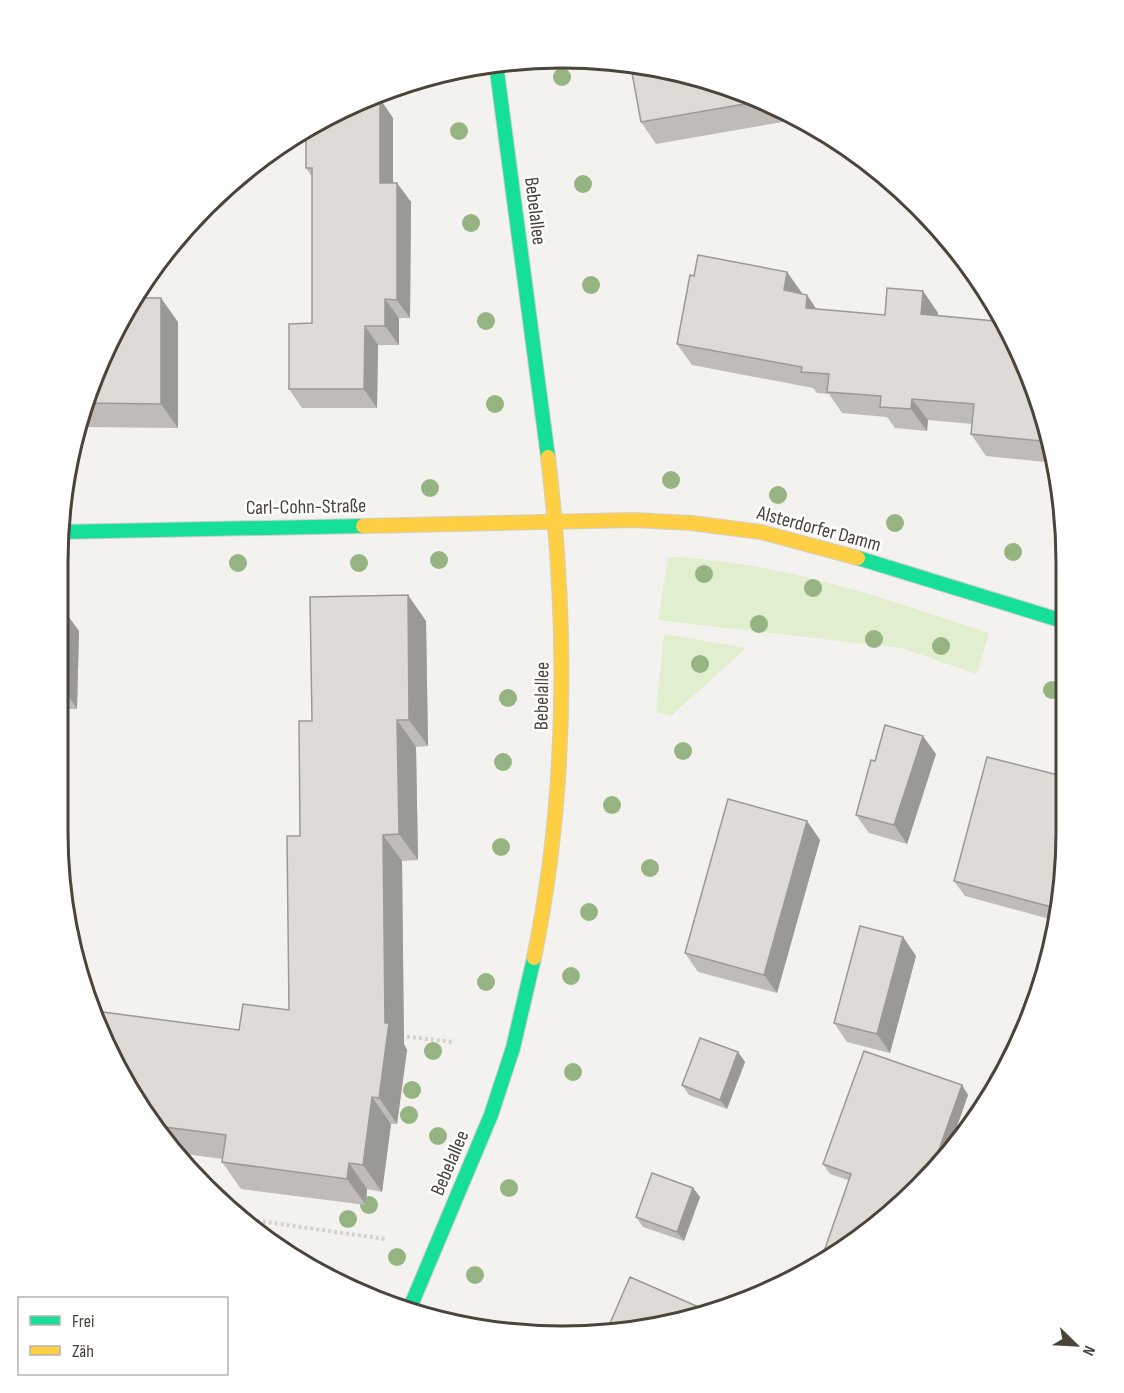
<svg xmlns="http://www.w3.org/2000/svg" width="1124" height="1393" font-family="'Sofia Sans Condensed',sans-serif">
  <rect width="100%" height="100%" fill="#f4f2ee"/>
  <!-- green -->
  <path fill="#e1eecf" d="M668 557C778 560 885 599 989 633L977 674 901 648 658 620Z
    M664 634 746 648 671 716 656 712Z"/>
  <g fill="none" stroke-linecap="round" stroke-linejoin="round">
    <defs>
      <path id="fast" d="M496 64 548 457
        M58 532 363 526
        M858 558 1066 622
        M409 1310 491 1115 513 1048 534 958"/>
      <path id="slow" d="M363 526 634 520 691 523 761 532 858 558
        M534 958C568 792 568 624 548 457"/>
    </defs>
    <!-- fast casing -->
    <use href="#fast" stroke="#d3cfc5" stroke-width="16"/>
    <!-- slow casing -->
    <use href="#slow" stroke="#d3cfc5" stroke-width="16"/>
    <!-- path -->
    <path stroke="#d3d2cc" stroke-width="4" stroke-dasharray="3 3" stroke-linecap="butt" d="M580 64 599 60
      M401 1036 454 1042
      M245 1219 385 1239"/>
    <!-- fast -->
    <use href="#fast" stroke="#16e098" stroke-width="14"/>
    <!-- slow -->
    <use href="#slow" stroke="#ffcf43" stroke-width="14"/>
  </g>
  <!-- trees -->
  <g fill="#96b382">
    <circle cx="562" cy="77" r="9"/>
    <circle cx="459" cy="131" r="9"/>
    <circle cx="583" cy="184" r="9"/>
    <circle cx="471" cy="223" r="9"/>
    <circle cx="591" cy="285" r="9"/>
    <circle cx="486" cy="321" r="9"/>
    <circle cx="495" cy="404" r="9"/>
    <circle cx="671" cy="480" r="9"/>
    <circle cx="430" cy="488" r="9"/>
    <circle cx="778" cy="495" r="9"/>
    <circle cx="895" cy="523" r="9"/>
    <circle cx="1013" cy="552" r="9"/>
    <circle cx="439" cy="560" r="9"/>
    <circle cx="238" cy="563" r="9"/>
    <circle cx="359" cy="563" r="9"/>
    <circle cx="704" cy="574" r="9"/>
    <circle cx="813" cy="588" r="9"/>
    <circle cx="759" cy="624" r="9"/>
    <circle cx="874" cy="639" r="9"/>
    <circle cx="941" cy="646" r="9"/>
    <circle cx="700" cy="664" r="9"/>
    <circle cx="1052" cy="690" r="9"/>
    <circle cx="508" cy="698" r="9"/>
    <circle cx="683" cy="751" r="9"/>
    <circle cx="503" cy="762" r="9"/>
    <circle cx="612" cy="805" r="9"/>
    <circle cx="501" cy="847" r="9"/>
    <circle cx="650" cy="868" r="9"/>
    <circle cx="589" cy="912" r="9"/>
    <circle cx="571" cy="976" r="9"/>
    <circle cx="486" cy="982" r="9"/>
    <circle cx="433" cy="1051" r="9"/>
    <circle cx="573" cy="1072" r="9"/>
    <circle cx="412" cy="1090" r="9"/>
    <circle cx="409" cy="1115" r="9"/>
    <circle cx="438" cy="1136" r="9"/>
    <circle cx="509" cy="1188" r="9"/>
    <circle cx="369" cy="1205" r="9"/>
    <circle cx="348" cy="1219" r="9"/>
    <circle cx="397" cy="1257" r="9"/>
    <circle cx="475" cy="1275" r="9"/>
  </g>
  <!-- wall -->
  <path fill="#bfbcb8" d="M724 84 807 121 796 123 794 120 656 144 641 122Z
    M380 99 393 118V183H397L411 202 410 318H399V345H378L377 408H302L289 389 312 323V177L306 168Z
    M787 272 802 294 816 309 885 315 923 291 938 313V316L1050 432 1055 463 986 456 971 434 972 424 928 420 927 431 895 428 887 417 842 413 829 394 817 393 813 388 692 365 677 344 694 276Z
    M178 322V428L82 427 95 369Z
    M58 616H68L79 631 77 709H57Z
    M426 621 428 746 416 747 418 860 402 861 404 1044 407 1050 397 1124H391L382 1192 367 1189 366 1205 241 1189 222 1162V1159L178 1153 124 1083 239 1030 289 1010 300 836 312 721Z
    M936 754 907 844 869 833 856 815 875 761Z
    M807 821 820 840 777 993 698 972 685 953Z
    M1066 864 1057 921 965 896 954 881Z
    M903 937 916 956 890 1053 847 1042 834 1023Z
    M738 1052 745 1062 727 1109 689 1095 682 1085Z
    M962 1085 968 1095 947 1155 895 1211 848 1180 830 1174 823 1164Z
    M693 1188 700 1197 684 1241 643 1227 636 1217Z"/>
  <!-- shaded-wall -->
  <path fill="#9b9996" d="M380 99 393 118V202L380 183Z
    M397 183 411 202 410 318 397 300Z
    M787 272 802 293 799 311 784 290Z
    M923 291 938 313 936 335 921 314Z
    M807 295 822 317 806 308Z
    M161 298 178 322V428L161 404Z
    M385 299 399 318V345L385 326Z
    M365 326 378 345 377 408 364 389Z
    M912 399 928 420 927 431 911 409Z
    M408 595 426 621 428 746 409 720Z
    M68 616 79 631 77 709 67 694Z
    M397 720 416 747 418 860 399 834Z
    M923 736 936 754 907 844 894 825Z
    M807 821 820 840 777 993 764 975Z
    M383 835 402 861 404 1044 407 1050 397 1124 379 1098 385 1023Z
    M903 937 916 956 890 1053 877 1034Z
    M738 1052 745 1062 727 1109 720 1100Z
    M962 1085 968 1095 947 1155 931 1172Z
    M372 1097 391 1124 382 1192 363 1165Z
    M349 1163 367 1189 366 1205 347 1179Z
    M693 1188 700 1197 684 1241 677 1232Z"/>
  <!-- building -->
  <path fill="#dedbd6" stroke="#9b9996" stroke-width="1.5" d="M630 62 724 84 762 101 641 122Z
    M366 99H380V183H397V300L385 299V326H365L364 389H289V324L312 323V168H306V129L338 109Z
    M698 255 787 272 784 290 807 295 806 308 885 315 887 288 923 291 921 314 1005 322 1015 338 1050 432 1052 442 971 434 974 404 912 399 911 409 880 407 881 396 827 392 829 374 801 372 802 367 677 344 690 275 694 276Z
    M139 298H161V404L87 403 95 369Z
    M408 595 409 720H397L399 834 383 835 385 1023H389L379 1098 372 1097 363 1165 349 1163 347 1179 222 1162 226 1135 157 1126 124 1083 95 1011 239 1030 243 1004 289 1010 287 836H300L299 721H312L310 597Z
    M58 616H68L67 694H58Z
    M885 725 923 736 894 825 856 815 871 760 875 761Z
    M987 757 1066 777V864L1059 909 954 881Z
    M728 799 807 821 764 975 685 953Z
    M860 926 903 937 877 1034 834 1023Z
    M700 1038 738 1052 720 1100 682 1085Z
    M864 1051 962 1085 931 1172 895 1211 821 1260 851 1174 823 1164Z
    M652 1173 693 1188 677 1232 636 1217Z
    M630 1277 710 1312 692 1319 607 1330Z"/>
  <g text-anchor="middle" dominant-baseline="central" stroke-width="5" stroke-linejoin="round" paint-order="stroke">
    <!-- street labels -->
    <g font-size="20" fill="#4b4439" stroke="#fff">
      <text transform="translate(535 211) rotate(83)">Bebelallee</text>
      <text transform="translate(306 507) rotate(-1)">Carl-Cohn-Straße</text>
      <text transform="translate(819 529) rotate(15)">Alsterdorfer Damm</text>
      <text transform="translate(542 696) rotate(-89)">Bebelallee</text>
      <text transform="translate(450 1163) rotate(-67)">Bebelallee</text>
    </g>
  </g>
  <!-- crop -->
  <path d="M0 0H1124V1393H0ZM562 68H562A494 494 0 0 1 1056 562V832A494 494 0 0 1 562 1326H562A494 494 0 0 1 68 832V562A494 494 0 0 1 562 68Z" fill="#fff" fill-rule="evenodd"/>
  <path fill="none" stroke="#4b4439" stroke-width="3" d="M562 68H562A494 494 0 0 1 1056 562V832A494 494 0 0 1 562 1326H562A494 494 0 0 1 68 832V562A494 494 0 0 1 562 68Z"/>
  <!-- legend -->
  <rect x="18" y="1297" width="210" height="78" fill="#ffffff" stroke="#b7b4b0" stroke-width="1.5"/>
  <rect x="30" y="1316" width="30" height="9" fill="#16e098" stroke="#b7b4b0" stroke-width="1.5"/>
  <text x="72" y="1327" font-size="18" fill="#4b4439">Frei</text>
  <rect x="30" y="1346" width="30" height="9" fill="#ffcf43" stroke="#b7b4b0" stroke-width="1.5"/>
  <text x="72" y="1357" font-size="18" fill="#4b4439">Zäh</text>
  <!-- north arrow -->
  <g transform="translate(1076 1345) rotate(114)" stroke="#ffffff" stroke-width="4.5" paint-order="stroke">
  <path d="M0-4.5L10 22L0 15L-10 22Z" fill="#4b4439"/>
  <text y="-9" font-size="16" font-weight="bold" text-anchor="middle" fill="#4b4439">N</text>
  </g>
</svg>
